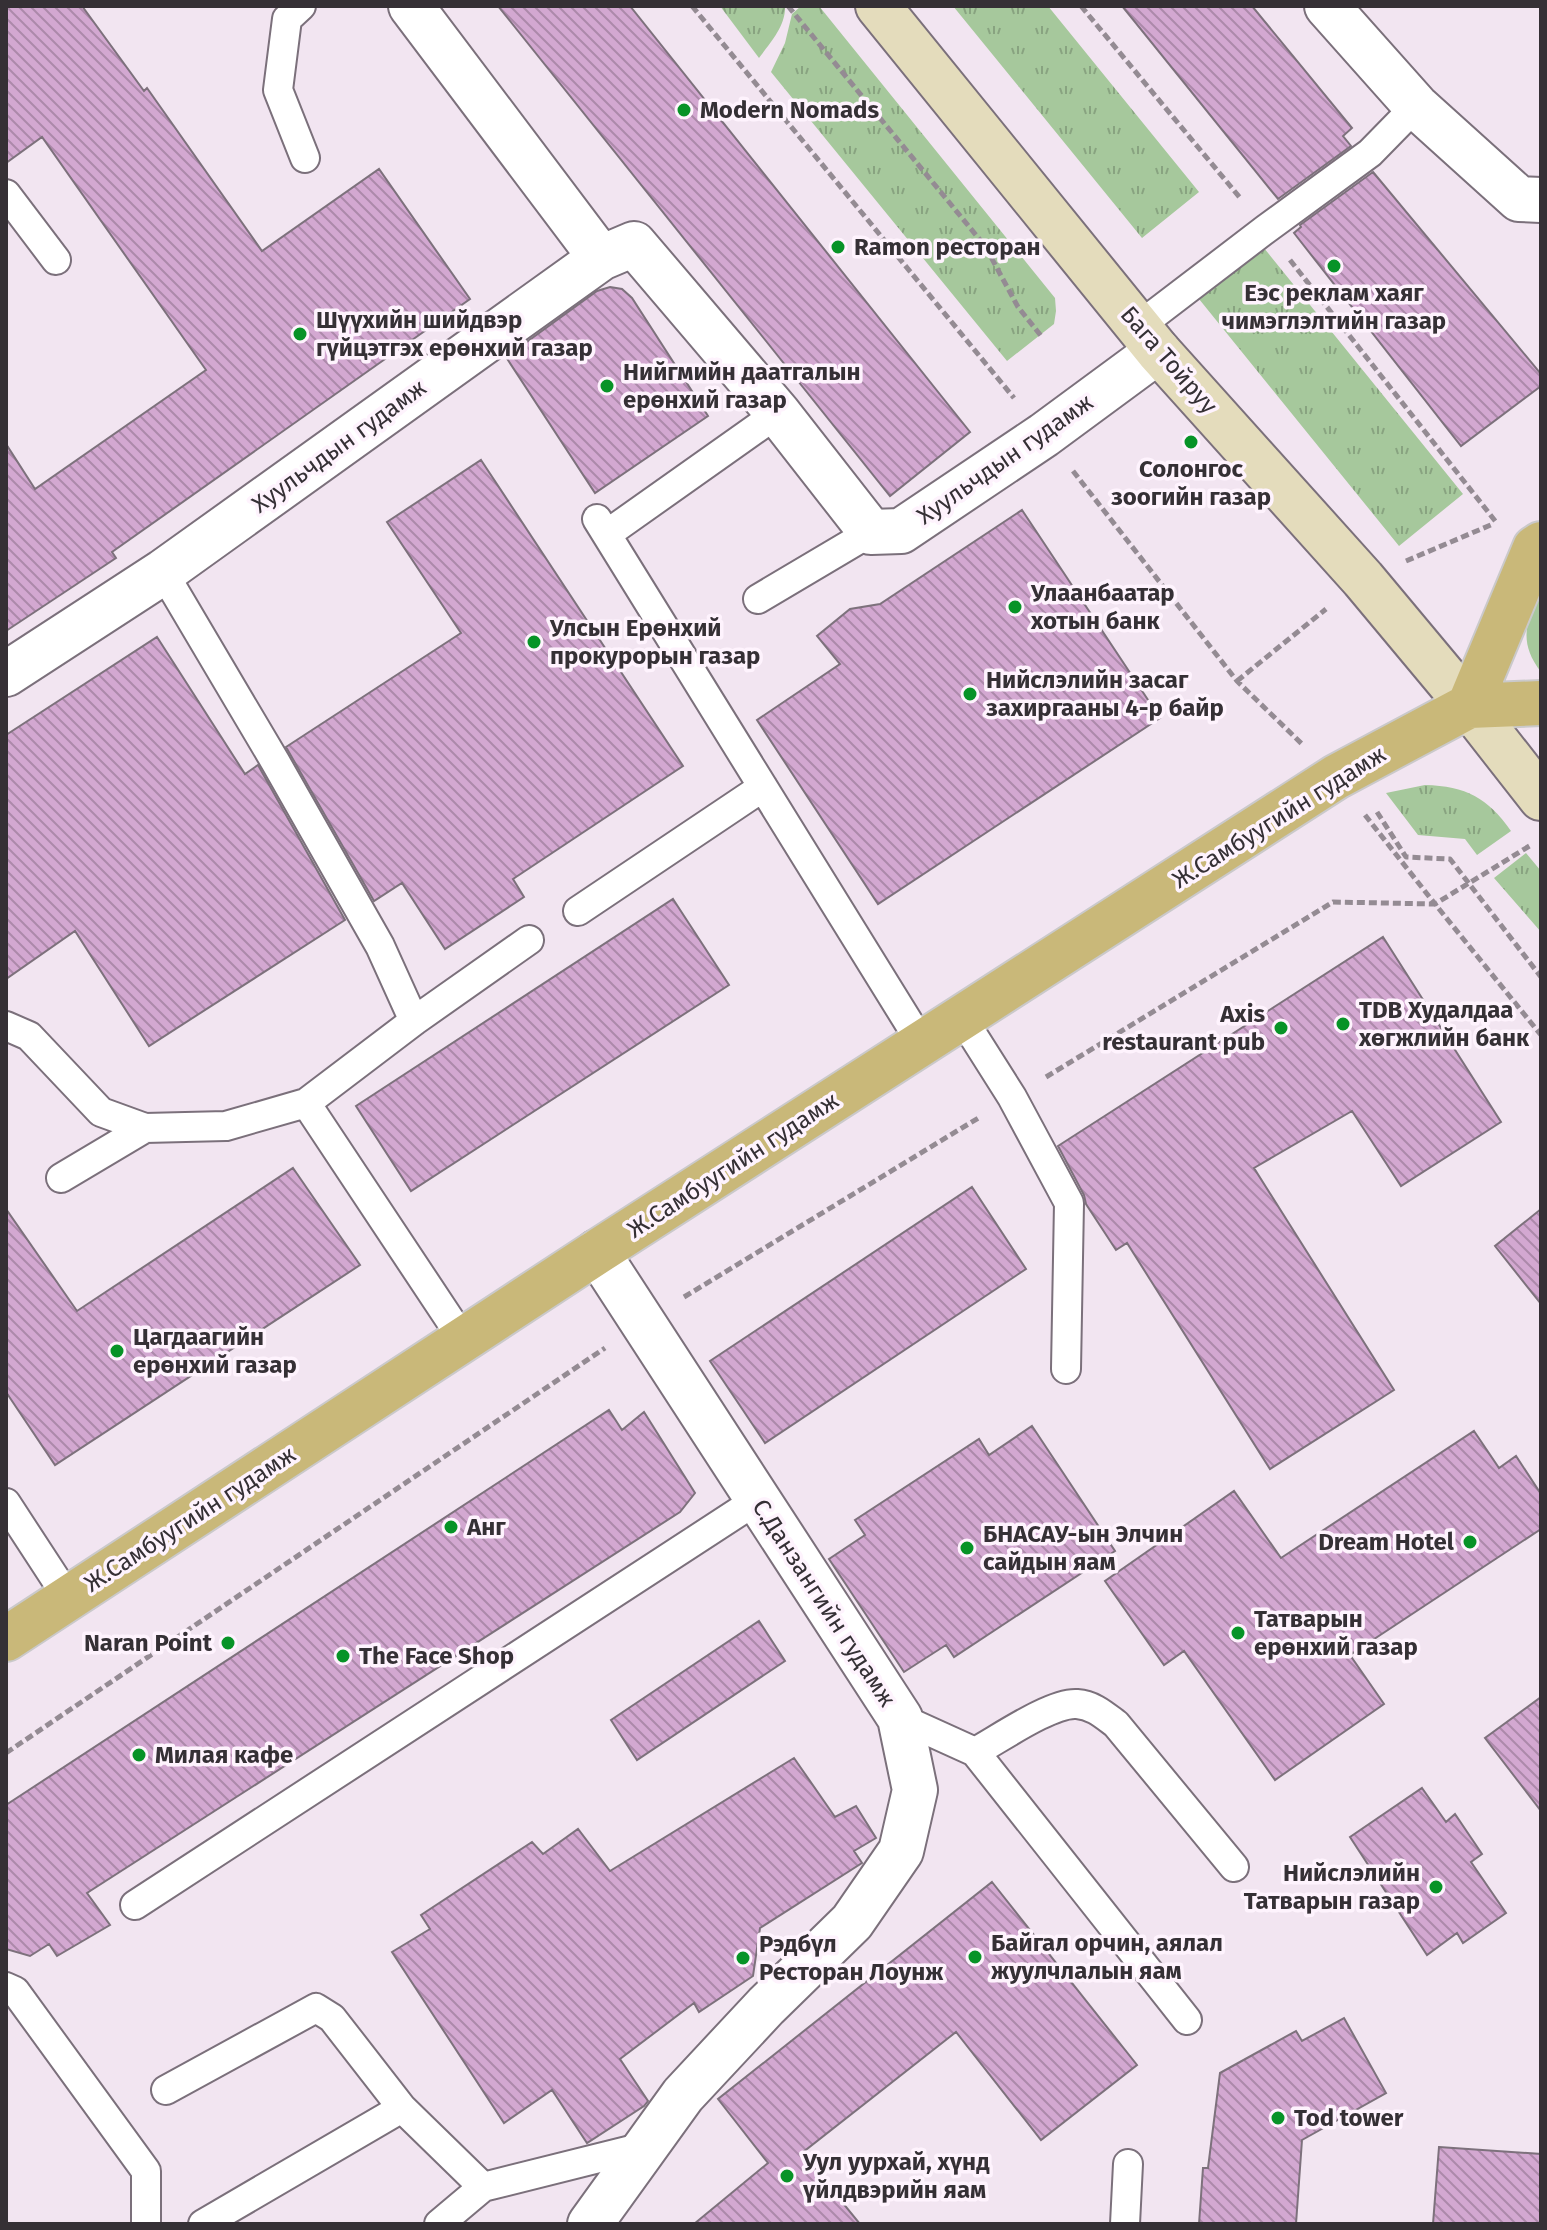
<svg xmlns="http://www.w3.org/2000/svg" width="1547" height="2230" font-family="'Fira Sans',sans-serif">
  <defs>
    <pattern id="grass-tufts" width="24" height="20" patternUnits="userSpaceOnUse" patternTransform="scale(2)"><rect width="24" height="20" fill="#a6c89c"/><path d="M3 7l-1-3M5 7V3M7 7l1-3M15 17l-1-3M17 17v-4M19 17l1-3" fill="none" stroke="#88a380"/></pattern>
    <pattern id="building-back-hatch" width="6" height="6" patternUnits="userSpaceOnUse" patternTransform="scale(2)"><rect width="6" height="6" fill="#d3a8d1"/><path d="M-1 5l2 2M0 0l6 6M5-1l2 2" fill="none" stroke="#ac89aa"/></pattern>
  </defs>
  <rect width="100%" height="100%" fill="#f2e5f1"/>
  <!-- grass -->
  <path fill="url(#grass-tufts)" d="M720 6H785C786 26 770 43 759 58Z
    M801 6H819L1055 298 1056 311 1054 324 1007 361 771 72 785 43 792 14Z
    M953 6H1048L1199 192 1142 238Z
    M1264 248 1463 494 1399 546 1199 299Z
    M1425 785C1466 786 1488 798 1511 831L1477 855 1465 839 1418 835 1386 793Z
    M1526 853 1541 871V932L1494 878Z"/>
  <!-- park -->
  <path fill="#a6c89c" d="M1541 588V672C1517 641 1527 620 1541 588Z"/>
  <!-- building -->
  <path fill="url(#building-back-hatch)" stroke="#7d717c" stroke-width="2" d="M6 6H82L144 91 147 88 262 251 379 169 470 299 112 552 116 558 6 631V444L35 489 206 370 42 137 6 163Z
    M498 6H630L970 432 890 496Z
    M1122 6H1252L1352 128 1343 136 1351 146 1278 199Z
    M1373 172 1541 374V386L1461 446 1294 233 1301 227 1300 225Z
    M610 287 622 289 632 298 708 416 595 493 506 357 597 291Z
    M481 460 683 766 513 879 524 897 445 949 402 883 374 901 286 747 461 633 387 522Z
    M1022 510 1160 718 878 904 757 720 840 664 817 636 850 609 880 604Z
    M157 637 245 774 258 765 345 920 149 1046 75 931 6 979V735Z
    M673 899 729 985 411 1191 356 1106Z
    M1383 937 1501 1122 1401 1186 1352 1111 1254 1168 1394 1390 1270 1469 1127 1243 1116 1250 1086 1204 1084 1195 1058 1146Z
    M293 1168 360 1265 55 1465 6 1392V1209L77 1311Z
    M972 1187 1026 1269 765 1443 710 1361Z
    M1541 1209V1304L1495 1246Z
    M609 1410 622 1430 644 1412 695 1493 680 1512 87 1893 110 1925 57 1956 49 1944 30 1956 6 1949V1805Z
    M1032 1426 1115 1551 954 1657 946 1645 904 1672 829 1559 865 1535 855 1520 979 1439 989 1455Z
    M1474 1431 1499 1468 1516 1456 1541 1494V1529L1350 1655 1384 1704 1275 1780 1184 1651 1164 1665 1105 1581 1234 1491 1281 1558Z
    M759 1621 785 1661 637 1760 611 1720Z
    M1541 1697V1811L1485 1738Z
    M794 1758 835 1817 856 1806 876 1838 854 1851 862 1863 760 1928 753 1976 699 2012 694 2003 620 2059 648 2101 644 2106 587 2143 552 2090 504 2123 392 1952 430 1929 421 1915 532 1842 543 1854 578 1829 610 1871Z
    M1422 1788 1446 1822 1455 1814 1482 1854 1471 1862 1506 1913 1463 1943 1457 1933 1427 1955 1350 1837Z
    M992 1882 1137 2065 1041 2140 956 2032 802 2153 860 2224H694L768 2163 718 2099Z
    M1344 2018 1386 2093 1302 2140 1296 2224H1199L1203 2168H1208L1220 2073 1296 2031 1302 2041Z
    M1439 2147 1541 2154V2224H1433Z"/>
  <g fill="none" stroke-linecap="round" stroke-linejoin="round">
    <defs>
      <path id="lane" d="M301 6 287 19 278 90 305 158
        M6 194 56 260
        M1139 326 1266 229 1370 153 1416 106
        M597 519 922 1044
        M607 534 778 413
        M163 572 276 763 380 946 414 1021
        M758 599 871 532
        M578 911 763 787
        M962 1018 1012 1097 1069 1203 1066 1369
        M6 1026 29 1036 101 1112 145 1128 226 1126 306 1103 464 1341
        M306 1103 414 1021 529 940
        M61 1178 145 1128
        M6 1503 68 1598
        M900 1718 975 1752 1187 2020
        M975 1752C999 1739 1052 1702 1077 1704 1093 1705 1104 1715 1116 1724L1234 1867
        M135 1905 757 1500
        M6 1987 15 1991 146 2171V2224
        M166 2090 316 2008 332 2018 402 2108
        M203 2224 402 2108 483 2187
        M439 2224 483 2187 647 2146
        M1125 2224 1128 2164"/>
      <path id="street" d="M411 6 601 258
        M1327 6 1416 106 1519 199 1541 200
        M6 674 163 572 601 258 634 244 778 413 871 532 901 531 1044 435 1158 351
        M590 2224 683 2095 766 2006 852 1922 901 1851 915 1790 900 1718 597 1252"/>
      <path id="secondary" d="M878 6 1158 351 1363 579 1469 706 1541 798"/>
      <path id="primary" d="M1469 706 1535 548 1541 544
        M6 1639 597 1252 1336 777 1469 706 1541 703"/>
    </defs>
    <!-- lane casing -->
    <use href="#lane" stroke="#7b707b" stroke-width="32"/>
    <!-- street casing -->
    <use href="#street" stroke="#7b707b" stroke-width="48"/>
    <!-- secondary casing -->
    <use href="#secondary" stroke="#7b707b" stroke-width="48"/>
    <!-- primary casing -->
    <use href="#primary" stroke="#cac9ca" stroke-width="48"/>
    <!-- path -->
    <path stroke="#948b93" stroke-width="5" stroke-dasharray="8 4" stroke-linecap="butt" d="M692 6 1014 398
      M788 6 985 246 1018 307 1042 337
      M1081 6 1241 199
      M1290 260 1496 522
      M1073 471 1237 681 1303 745
      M1406 561 1493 524
      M1237 681 1326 609
      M1377 812 1406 857 1450 859 1541 977
      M1365 815 1435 904 1531 845
      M1046 1077 1333 902 1435 904 1541 1035
      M684 1297 980 1117
      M6 1753 605 1348"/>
    <!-- lane -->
    <use href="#lane" stroke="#fff" stroke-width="28"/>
    <!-- street -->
    <use href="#street" stroke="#fff" stroke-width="44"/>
    <!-- secondary -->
    <use href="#secondary" stroke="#e4dcbc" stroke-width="44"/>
    <!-- primary -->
    <use href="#primary" stroke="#c9b879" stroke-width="44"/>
  </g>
  <!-- markers -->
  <g fill="#079327" stroke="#fef3fd" stroke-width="3">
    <circle cx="684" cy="110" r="8"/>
    <circle cx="838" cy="247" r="8"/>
    <circle cx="1334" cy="266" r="8"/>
    <circle cx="300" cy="334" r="8"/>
    <circle cx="607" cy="386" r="8"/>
    <circle cx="1191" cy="442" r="8"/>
    <circle cx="1015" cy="607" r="8"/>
    <circle cx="534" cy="642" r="8"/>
    <circle cx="970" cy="694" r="8"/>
    <circle cx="1343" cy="1024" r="8"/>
    <circle cx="1281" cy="1028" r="8"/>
    <circle cx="117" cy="1351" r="8"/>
    <circle cx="451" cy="1527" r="8"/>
    <circle cx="1470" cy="1542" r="8"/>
    <circle cx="967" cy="1548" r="8"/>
    <circle cx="1238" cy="1633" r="8"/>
    <circle cx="228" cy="1643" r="8"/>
    <circle cx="343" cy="1656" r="8"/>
    <circle cx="139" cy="1755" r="8"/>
    <circle cx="1436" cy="1887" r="8"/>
    <circle cx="975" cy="1957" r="8"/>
    <circle cx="743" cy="1958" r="8"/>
    <circle cx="1278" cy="2118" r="8"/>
    <circle cx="787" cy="2176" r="8"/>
  </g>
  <g text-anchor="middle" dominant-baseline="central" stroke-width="7" stroke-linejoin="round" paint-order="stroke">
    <!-- poi labels -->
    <g font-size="24" font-weight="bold" fill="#353035" stroke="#fef3fd" text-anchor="start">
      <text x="700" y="110">Modern Nomads</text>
      <text x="854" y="247">Ramon ресторан</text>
      <text x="1334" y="293" text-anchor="middle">Еэс реклам хаяг<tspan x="1334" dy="28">чимэглэлтийн газар</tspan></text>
      <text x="316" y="320">Шүүхийн шийдвэр<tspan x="316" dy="28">гүйцэтгэх ерөнхий газар</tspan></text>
      <text x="623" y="372">Нийгмийн даатгалын<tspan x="623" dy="28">ерөнхий газар</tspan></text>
      <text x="1191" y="469" text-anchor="middle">Солонгос<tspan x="1191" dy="28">зоогийн газар</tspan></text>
      <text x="1031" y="593">Улаанбаатар<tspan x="1031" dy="28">хотын банк</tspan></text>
      <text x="550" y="628">Улсын Ерөнхий<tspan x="550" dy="28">прокурорын газар</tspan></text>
      <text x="986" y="680">Нийслэлийн засаг<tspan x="986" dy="28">захиргааны 4-р байр</tspan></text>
      <text x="1359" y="1010">TDB Худалдаа<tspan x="1359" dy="28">хөгжлийн банк</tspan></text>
      <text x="1265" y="1014" text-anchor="end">Axis<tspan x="1265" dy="28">restaurant pub</tspan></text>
      <text x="133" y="1337">Цагдаагийн<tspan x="133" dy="28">ерөнхий газар</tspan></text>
      <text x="467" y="1527">Анг</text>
      <text x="983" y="1534">БНАСАУ-ын Элчин<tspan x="983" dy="28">сайдын яам</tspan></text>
      <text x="1454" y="1542" text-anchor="end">Dream Hotel</text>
      <text x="1254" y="1619">Татварын<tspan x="1254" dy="28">ерөнхий газар</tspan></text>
      <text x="212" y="1643" text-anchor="end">Naran Point</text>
      <text x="359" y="1656">The Face Shop</text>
      <text x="155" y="1755">Милая кафе</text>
      <text x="1420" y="1873" text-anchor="end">Нийслэлийн<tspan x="1420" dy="28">Татварын газар</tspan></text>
      <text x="991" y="1943">Байгал орчин, аялал<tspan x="991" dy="28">жуулчлалын яам</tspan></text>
      <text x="759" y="1944">Рэдбүл<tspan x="759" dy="28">Ресторан Лоунж</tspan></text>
      <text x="1294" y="2118">Tod tower</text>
      <text x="803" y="2162">Уул уурхай, хүнд<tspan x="803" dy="28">үйлдвэрийн яам</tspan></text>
    </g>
    <!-- street labels -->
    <g font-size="24" fill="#353035" stroke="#fef3fd">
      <text transform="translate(1169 360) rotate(49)">Бага Тойруу</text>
      <text transform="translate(339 446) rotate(-36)">Хуульчдын гудамж</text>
      <text transform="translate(1005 459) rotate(-35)">Хуульчдын гудамж</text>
      <text transform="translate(1279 817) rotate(-32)">Ж.Самбуугийн гудамж</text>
      <text transform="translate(733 1165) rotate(-33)">Ж.Самбуугийн гудамж</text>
      <text transform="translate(190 1519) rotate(-33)">Ж.Самбуугийн гудамж</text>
      <text transform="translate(824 1603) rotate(57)">С.Данзангийн гудамж</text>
    </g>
  </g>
  <!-- border -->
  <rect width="1547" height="2230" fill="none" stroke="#353035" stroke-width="16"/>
</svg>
